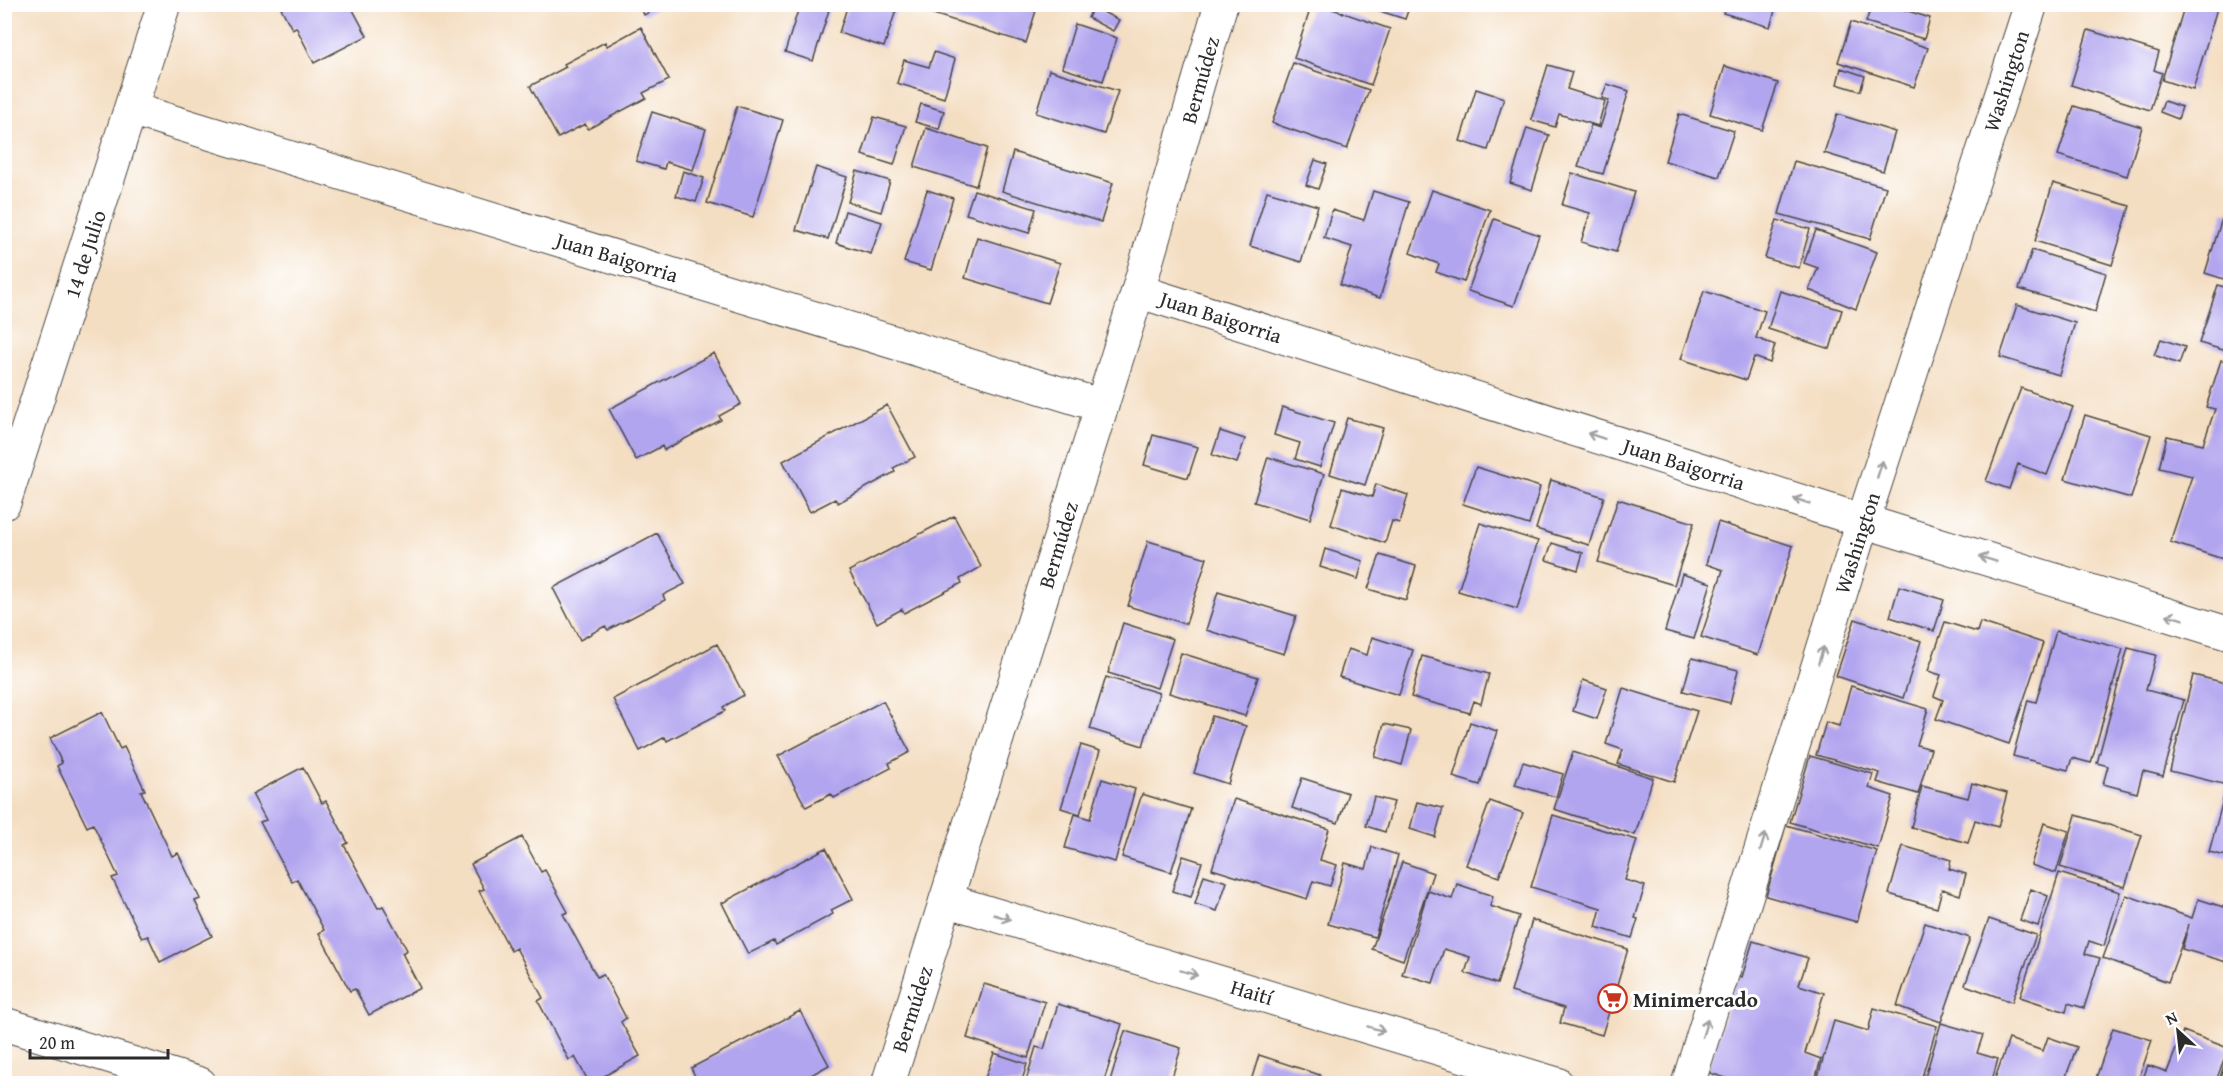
<svg xmlns="http://www.w3.org/2000/svg" width="2235" height="1088" font-family="'Gentium Book Plus',serif">
  <rect width="100%" height="100%" fill="#fff"/>
  <filter id="ink" filterUnits="userSpaceOnUse"><feTurbulence type="fractalNoise" baseFrequency=".0167" numOctaves="2"/><feDisplacementMap in="SourceGraphic" scale="12" xChannelSelector="R" yChannelSelector="G"/><feConvolveMatrix kernelMatrix="1 2 1 2 8 2 1 2 1" color-interpolation-filters="sRGB"/></filter>
  <filter id="wash" filterUnits="userSpaceOnUse"><feTurbulence type="fractalNoise" baseFrequency=".008" numOctaves="4" result="noise"/><feDisplacementMap in="SourceGraphic" scale="24" xChannelSelector="R" yChannelSelector="G"/><feGaussianBlur stdDeviation="1.35" result="paint"/><feColorMatrix in="noise" values="0 0 0 0 0 0 0 0 0 0 0 0 0 0 0 0 0 1.4 0 .05"/><feComposite in="paint" operator="in"/></filter>
  <g filter="url(#wash)">
    <rect width="100%" height="100%" fill="#f4dec2"/>
    <g id="blocks">
      <!-- building -->
      <path fill="#b2a5ef" d="M279 4H358L352 8 367 36 314 63 296 27 292 29Z
        M639 4H665L644 15Z
        M800 4H810L829 10 813 61 785 52Z
        M848 4H898L884 47 839 33Z
        M915 4H1038L1026 43 914 8Z
        M1312 4H1318L1390 29 1371 85 1294 58Z
        M1726 4H1777L1770 27 1723 13Z
        M1872 4H1886L1930 18 1924 39 1866 22Z
        M2185 4 2218 5 2193 90 2162 80Z
        M1361 5H1410L1405 19Z
        M1093 7 1119 20 1113 31 1088 18Z
        M1851 22 1928 48 1914 87 1838 62Z
        M1075 24 1117 38 1103 81 1062 68Z
        M641 27 669 80 643 93 646 98 588 129 585 124 558 138 530 86 566 67 564 64 605 42 607 46Z
        M2088 30 2159 52 2154 70 2162 73 2150 110 2071 85Z
        M934 52 955 59 944 98 897 83 904 60 929 67Z
        M1293 63 1369 90 1347 149 1272 123Z
        M1548 65 1572 72 1567 89 1605 101 1598 126 1559 114 1555 127 1531 120Z
        M1725 66 1778 83 1762 130 1710 114Z
        M1841 68 1865 76 1860 91 1837 84Z
        M1049 70 1118 91 1104 134 1036 113Z
        M1607 84 1629 91 1603 174 1578 167 1591 125 1600 128 1609 100 1602 98Z
        M1476 89 1504 98 1488 150 1460 141Z
        M2164 101 2182 107 2178 119 2160 112Z
        M921 104 944 111 939 129 915 122Z
        M737 106 783 120 753 217 707 203Z
        M2074 106 2142 127 2127 176 2058 155Z
        M652 112 706 129 693 170 666 162 664 169 636 161Z
        M1679 114 1734 131 1719 177 1665 161Z
        M1837 114 1895 132 1883 171 1824 153Z
        M874 117 906 126 894 165 862 155Z
        M926 128 987 148 976 186 914 167Z
        M1527 128 1549 135 1532 190 1510 183Z
        M1013 152 1113 183 1101 222 1002 191Z
        M1315 160 1327 164 1318 189 1306 185Z
        M1794 161 1886 187 1870 239 1779 214Z
        M816 167 847 177 828 239 796 230Z
        M683 171 704 178 696 202 676 196Z
        M857 171 890 181 881 212 848 202Z
        M1572 173 1634 192 1616 252 1581 242 1590 213 1562 205Z
        M2053 183 2130 206 2112 265 2035 241Z
        M927 190 953 198 931 270 904 262Z
        M974 190 1036 209 1029 233 966 214Z
        M1432 190 1490 210 1464 282 1436 272 1439 264 1410 253Z
        M1267 191 1318 206 1301 262 1250 246Z
        M1373 191 1409 202 1380 298 1340 285 1352 247 1324 238 1332 210 1364 220Z
        M845 211 882 222 871 254 836 243Z
        M2224 212 2230 214V281L2205 273Z
        M1494 219 1539 235 1514 306 1468 291Z
        M1777 220 1810 229 1799 268 1765 258Z
        M1816 230 1877 252 1856 309 1809 290 1818 268 1804 263Z
        M977 237 1060 263 1047 303 965 278Z
        M2032 250 2106 273 2095 312 2019 289Z
        M2218 285 2230 289V352L2199 343Z
        M1704 291 1765 311 1756 338 1775 345 1770 363 1754 357 1746 380 1681 359Z
        M1780 291 1842 310 1830 349 1768 329Z
        M2017 305 2075 323 2059 375 2000 357Z
        M2161 339 2185 347 2179 364 2154 355Z
        M714 353 741 404 719 416 721 420 664 450 662 446 636 460 609 409Z
        M2221 360 2230 363V547L2226 560 2170 542 2192 476 2159 468 2167 436 2203 444 2215 409 2206 407Z
        M2021 388 2073 407 2047 475 2018 464 2009 489 1986 481Z
        M887 405 915 457 893 468 895 472 838 503 835 499 810 512 783 461Z
        M1282 407 1334 423 1320 467 1295 459 1300 443 1274 435Z
        M2085 415 2151 435 2131 498 2065 479Z
        M1347 418 1383 428 1365 485 1330 474Z
        M1220 431 1245 439 1237 463 1212 455Z
        M1153 435 1198 447 1188 478 1144 465Z
        M1268 457 1324 474 1310 519 1254 502Z
        M1476 467 1540 487 1529 525 1463 504Z
        M1551 480 1604 497 1589 545 1536 529Z
        M1376 484 1408 495 1400 523 1392 521 1385 543 1331 525 1342 488 1372 497Z
        M1618 499 1694 523 1674 585 1598 562Z
        M954 516 981 567 960 579 962 583 904 613 902 609 877 623 849 571Z
        M1718 522 1793 546 1758 655 1701 637 1723 570 1706 564Z
        M1480 523 1538 541 1517 609 1458 591Z
        M657 533 685 584 663 595 665 600 608 630 605 626 580 640 553 588Z
        M1148 541 1207 558 1186 624 1128 606Z
        M1552 543 1583 553 1578 570 1546 560Z
        M1325 549 1363 561 1358 579 1320 567Z
        M1380 555 1416 566 1406 600 1368 589Z
        M1682 574 1711 583 1694 639 1665 631Z
        M1899 586 1944 600 1934 631 1890 617Z
        M1218 592 1296 616 1284 654 1206 630Z
        M1855 619 1921 641 1903 698 1836 676Z
        M1945 622 1977 632 1980 622 2043 643 2009 744 1936 719 1943 700 1934 696 1941 675 1928 671Z
        M1123 623 1173 639 1157 688 1108 673Z
        M2056 631 2123 649 2091 763 2072 758 2068 770 2013 756 2028 700 2036 702Z
        M1372 637 1413 650 1399 695 1339 677 1348 649 1367 655Z
        M717 644 744 695 723 707 725 711 667 741 665 737 640 751 613 699Z
        M2128 648 2156 655 2146 690 2184 700 2163 776 2143 771 2137 793 2103 784 2108 766 2097 763Z
        M1181 653 1258 677 1245 716 1169 693Z
        M1422 656 1489 674 1481 704 1474 701 1470 713 1411 697Z
        M1692 658 1738 670 1730 703 1683 691Z
        M2193 675 2230 684V857L2209 852 2227 785 2170 771Z
        M1106 677 1159 693 1143 746 1090 729Z
        M1583 680 1607 688 1597 719 1573 711Z
        M1851 686 1928 709 1917 745 1931 749 1918 794 1877 782 1880 773 1816 755 1826 722 1839 726Z
        M1623 688 1697 711 1674 782 1618 764 1623 750 1606 744Z
        M883 701 910 752 889 763 891 768 834 798 831 794 806 807 778 756Z
        M102 712 120 749 124 747 145 790 141 791 172 856 178 853 200 899 195 901 212 936 160 962 148 936 142 938 112 878 118 876 93 824 87 827 57 766 62 763 50 738Z
        M1212 716 1246 726 1228 784 1194 773Z
        M1470 722 1497 731 1480 785 1453 777Z
        M1384 724 1411 730 1402 765 1375 757Z
        M1081 745 1100 751 1080 814 1061 808Z
        M1573 752 1653 778 1635 835 1554 809Z
        M1810 756 1873 774 1869 788 1893 796 1878 848 1790 822Z
        M1523 762 1563 774 1556 797 1515 785Z
        M303 767 322 803 326 801 348 843 344 845 378 908 383 906 407 950 402 953 420 988 369 1015 355 989 350 991 319 933 324 930 297 879 292 882 260 822 266 820 252 794Z
        M1302 778 1348 793 1338 823 1292 808Z
        M1102 779 1135 789 1115 862 1065 848 1075 814 1090 819Z
        M1972 783 2007 793 1998 827 1975 820 1968 843 1911 827 1922 786 1968 798Z
        M1142 794 1191 809 1171 872 1122 857Z
        M1374 797 1394 802 1385 832 1366 826Z
        M1234 799 1329 829 1320 860 1337 865 1330 886 1313 881 1307 899 1212 869Z
        M1490 801 1523 813 1499 877 1466 865Z
        M1417 802 1443 808 1435 837 1410 829Z
        M1553 815 1637 840 1625 880 1645 886 1635 918 1638 919 1632 938 1596 927 1601 908 1531 887Z
        M2076 815 2142 835 2125 887 2060 867Z
        M2044 823 2069 831 2056 873 2031 865Z
        M1786 825 1877 851 1857 922 1766 896Z
        M522 837 541 872 545 870 568 912 563 914 597 977 603 974 626 1018 621 1022 640 1056 590 1084 575 1057 569 1060 538 1001 543 998 516 948 511 951 479 891 484 889 471 864Z
        M1903 846 1951 860 1949 869 1966 874 1960 895 1942 889 1937 908 1889 894Z
        M1372 847 1398 855 1375 937 1328 924 1345 863 1366 869Z
        M826 848 853 899 831 910 833 914 776 945 774 941 748 954 722 903Z
        M1183 856 1202 862 1191 897 1172 891Z
        M1402 862 1433 873 1403 960 1372 949Z
        M2059 873 2120 892 2104 946 2089 941 2085 954 2100 958 2084 1008 2068 1003 2066 1012 2020 997Z
        M1204 875 1227 882 1217 911 1195 904Z
        M1457 884 1493 896 1490 906 1519 916 1497 984 1465 973 1470 957 1444 949 1433 983 1402 974 1428 891 1452 899Z
        M2031 889 2048 896 2038 926 2020 920Z
        M2126 895 2192 918 2198 899 2230 909V963L2182 949 2189 924 2168 982 2103 958Z
        M1989 919 2036 935 2012 1002 1965 985Z
        M1532 920 1628 949 1602 1035 1560 1023 1564 1008 1511 992Z
        M1925 923 1970 938 1941 1022 1897 1006Z
        M1753 941 1808 958 1799 985 1824 993 1805 1053 1821 1059 1814 1084H1744L1707 1072 1737 975 1742 977Z
        M984 984 1045 1002 1028 1058 967 1038Z
        M1058 1004 1122 1024 1103 1084H1025L1036 1047 1044 1049Z
        M1874 1008 1937 1026 1920 1084H1829L1817 1080 1834 1021 1868 1031Z
        M800 1011 829 1065 804 1079 807 1084H699L691 1068Z
        M1941 1023 1983 1035 1977 1053 1998 1059 1991 1084H1923Z
        M2113 1028 2152 1040 2137 1084H2094Z
        M1125 1031 1181 1048 1170 1084H1109Z
        M2183 1031 2228 1048 2215 1084H2141L2148 1065 2167 1072Z
        M2048 1037 2077 1047 2063 1084H1993L2009 1039 2043 1051Z
        M2230 1047V1084H2218Z
        M994 1053 1027 1064 1021 1084H983Z
        M1259 1055 1320 1075 1318 1084H1250Z"/>
    </g>
  </g>
  <g filter="url(#ink)">
    <use href="#blocks" fill-opacity="0" stroke="#494642" stroke-width="1.5"/>
    <g fill="none" stroke-linecap="round" stroke-linejoin="round">
      <defs>
        <path id="minor" d="M131 109 1102 406
          M1138 291 1863 521 2230 634
          M4 503 164 4
          M946 900 1557 1084
          M4 1024 200 1084
          M1688 1084 1863 521 2031 4"/>
        <path id="major" d="M888 1084 1138 291 1221 4"/>
      </defs>
      <!-- minor casing -->
      <use href="#minor" stroke="#494642" stroke-width="35"/>
      <!-- major casing -->
      <use href="#major" stroke="#494642" stroke-width="35"/>
      <!-- minor -->
      <use href="#minor" stroke="#fff" stroke-width="33"/>
      <!-- major -->
      <use href="#major" stroke="#fff" stroke-width="33"/>
    </g>
    <!-- one-way arrows -->
    <defs><path id="oneway-shaft" d="M-6 0H5M1.5-3L5.5 0L1.5 3" fill="none" stroke-width="1.6" stroke-linecap="round" stroke-linejoin="round" transform="scale(1.5)"/></defs>
    <g stroke="#a0a0a0">
      <use href="#oneway-shaft" transform="translate(1596 436) rotate(-162)"/>
      <use href="#oneway-shaft" transform="translate(1880 469) rotate(-72)"/>
      <use href="#oneway-shaft" transform="translate(1802 501) rotate(-162)"/>
      <use href="#oneway-shaft" transform="translate(1988 559) rotate(-163)"/>
      <use href="#oneway-shaft" transform="translate(2175 617) rotate(-163)"/>
      <use href="#oneway-shaft" transform="translate(1821 655) rotate(-73)"/>
      <use href="#oneway-shaft" transform="translate(1763 842) rotate(-73)"/>
      <use href="#oneway-shaft" transform="translate(1002 917) rotate(17)"/>
      <use href="#oneway-shaft" transform="translate(1189 973) rotate(17)"/>
      <use href="#oneway-shaft" transform="translate(1705 1028) rotate(-73)"/>
      <use href="#oneway-shaft" transform="translate(1376 1029) rotate(17)"/>
    </g>
  </g>
  <!-- icons -->
  <defs>
    <symbol id="supermarket-ring" viewBox="-11 -11 22 22"><circle r="9.5" fill="#fff" stroke="#c8321e" stroke-width="1.5"/><path d="M-6-5.5h2.5l.6 2H6L4.5 2H-2.5L-4.4-4H-6ZM-1.5 3.2a1.3 1.3 0 1 0 .1 0ZM3 3.2a1.3 1.3 0 1 0 .1 0Z" fill="#c8321e"/></symbol>
  </defs>
  <g fill-rule="evenodd">
    <use href="#supermarket-ring" x="1596" y="982" width="33" height="33"/>
  </g>
  <g text-anchor="middle" dominant-baseline="central" stroke-width="6" stroke-linejoin="round" paint-order="stroke">
    <!-- street labels -->
    <g font-size="21" fill="#2b2b2b" stroke="#fff">
      <text transform="translate(1200 80) rotate(-74)">Bermúdez</text>
      <text transform="translate(2006 81) rotate(-72)">Washington</text>
      <text transform="translate(85 254) rotate(-72)">14 de Julio</text>
      <text transform="translate(617 257) rotate(17)">Juan Baigorria</text>
      <text transform="translate(1221 317) rotate(18)">Juan Baigorria</text>
      <text transform="translate(1684 464) rotate(18)">Juan Baigorria</text>
      <text transform="translate(1857 543) rotate(-72)">Washington</text>
      <text transform="translate(1058 545) rotate(-73)">Bermúdez</text>
      <text transform="translate(1252 992) rotate(17)">Haití</text>
      <text transform="translate(912 1009) rotate(-72)">Bermúdez</text>
    </g>
    <!-- poi labels -->
    <g font-size="21" font-weight="bold" fill="#2b2b2b" stroke="#fff" text-anchor="start">
      <text x="1633" y="999">Minimercado</text>
    </g>
  </g>
  <!-- margin -->
  <rect width="2235" height="1088" fill="none" stroke="#fff" stroke-width="24"/>
  <!-- north arrow -->
  <g transform="translate(2178 1031) rotate(333)" stroke="#ffffff" stroke-width="4.5" paint-order="stroke">
  <path d="M0-4.5L10 22L0 15L-10 22Z" fill="#2b2b2b"/>
  <text y="-9" font-size="16" font-weight="bold" text-anchor="middle" fill="#2b2b2b">N</text>
  </g>
  <!-- scale -->
  <path d="M30 1049v9h138v-9" fill="none" stroke="#2b2b2b" stroke-width="3"/>
  <text x="39" y="1049" font-size="18" fill="#2b2b2b" stroke="#ffffff" stroke-width="4.5" paint-order="stroke">20 m</text>
</svg>
